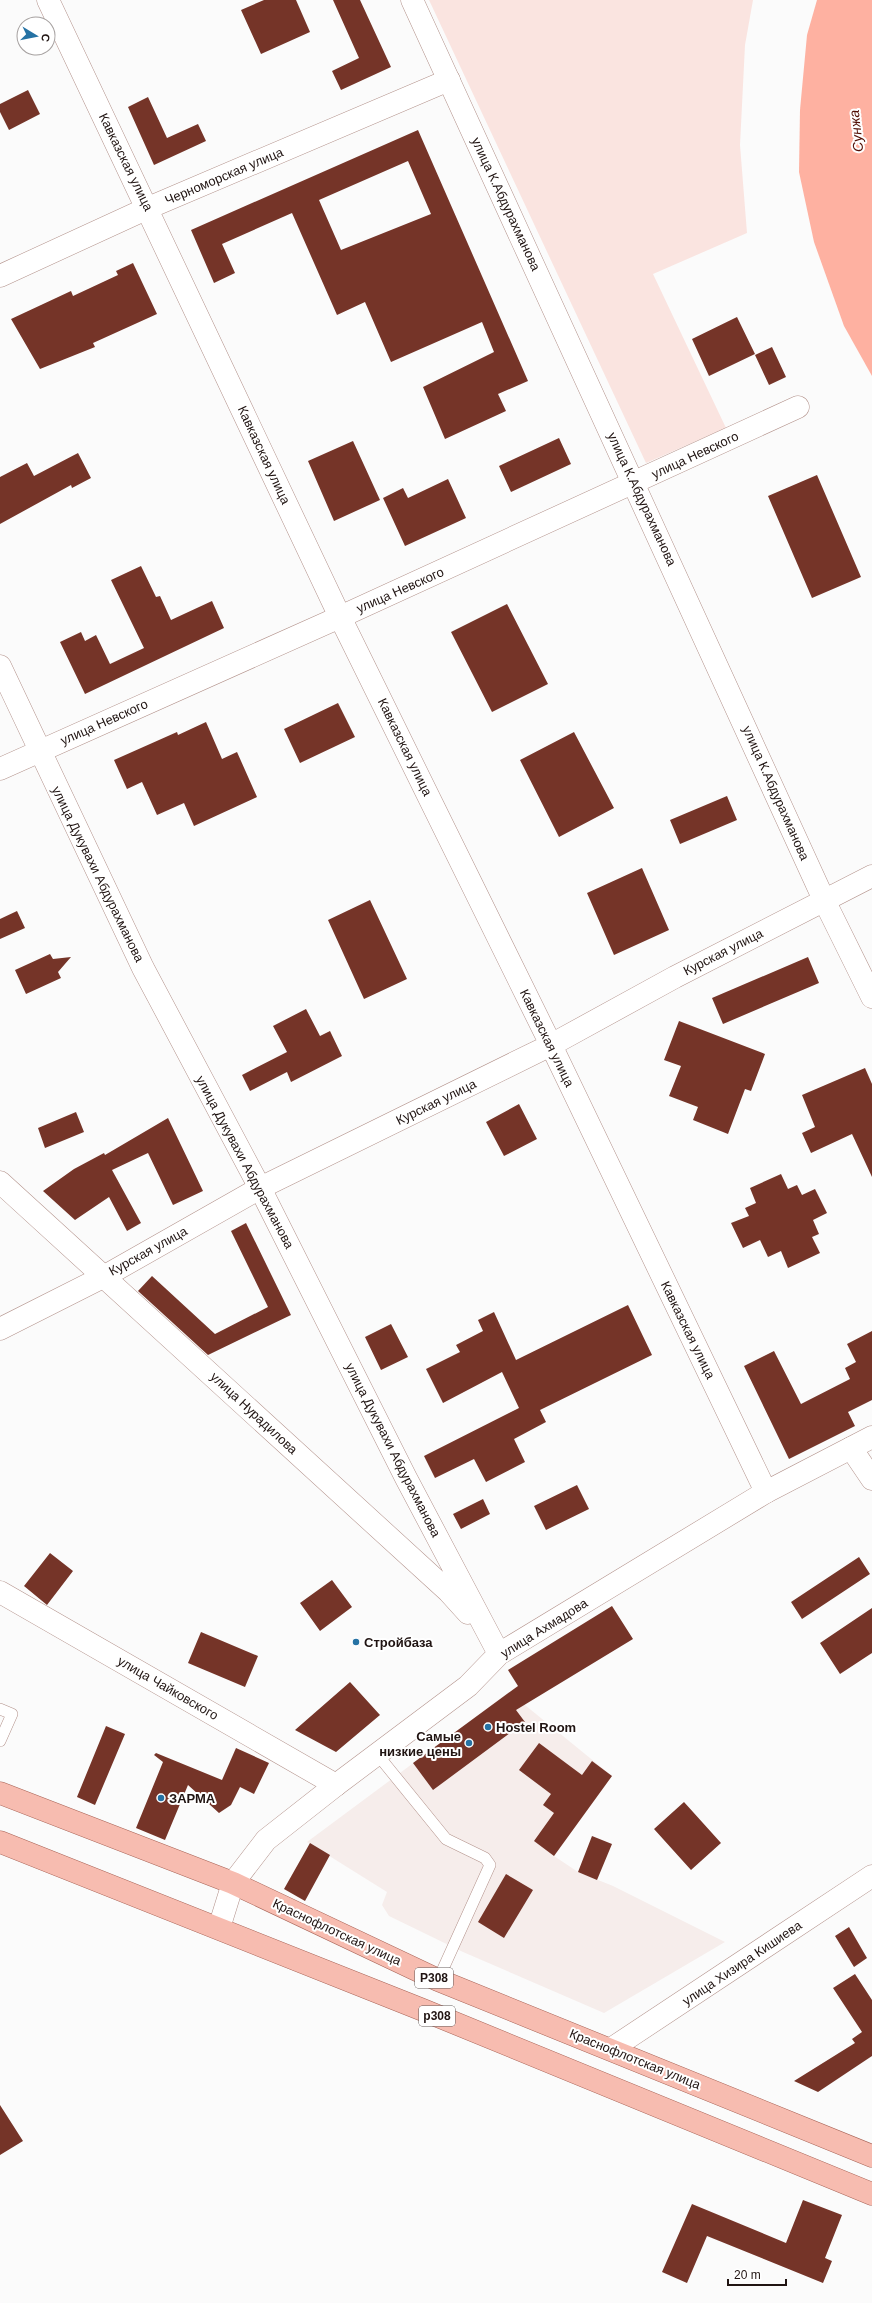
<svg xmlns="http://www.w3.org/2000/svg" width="872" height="2303" font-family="Helvetica,sans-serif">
  <rect width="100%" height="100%" fill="#fbfbfb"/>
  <!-- built -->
  <path fill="#f6edeb" d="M509 1692 612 1776 554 1856 578 1872 613 1886 725 1942 604 2013 463 1952 389 1916 382 1905 387 1892 307 1842Z"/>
  <!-- green -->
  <path fill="#fae4e0" d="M429 0H753L745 45 740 145 747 233 653 274 726 428 646 463Z"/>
  <!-- water -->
  <path fill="#feb1a1" d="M817 0H872V376L844 326 814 242 799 172 800 110 807 35Z"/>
  <!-- building -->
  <path fill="#753428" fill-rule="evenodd" d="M264 0H296L310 32 261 54 241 10Z
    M333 0H360L391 67 341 90 332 71 359 58Z
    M28 90 40 114 9 130 0 112V104Z
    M148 97 167 138 198 124 206 141 154 165 128 107Z
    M418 130 528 381 498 394 506 411 445 439 423 387 494 352 482 322 391 362 365 302 337 315 292 213 222 244 235 273 214 283 191 230ZM408 161 431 214 341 250 319 200Z
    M133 263 157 314 93 343 95 347 40 369 11 319 71 291 73 296 118 275 116 271Z
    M737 317 755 354 709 376 692 339Z
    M772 347 786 377 769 385 755 355Z
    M559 438 571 464 511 492 499 466Z
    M353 441 380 500 334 521 308 461Z
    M78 453 91 478 72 488 71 485 0 524V477L27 463 34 476Z
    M817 475 861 577 812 598 768 496Z
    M448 479 466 518 405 546 383 498 403 488 408 498Z
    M141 566 156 597 160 596 171 620 212 601 224 628 85 694 60 642 81 632 85 641 96 635 110 664 144 648 111 580Z
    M507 604 548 684 492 712 451 632Z
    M338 703 355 737 300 763 284 729Z
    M206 722 222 759 237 752 257 797 194 826 184 803 157 815 142 782 127 789 114 760 177 732 178 735Z
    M574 732 614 808 559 837 520 760Z
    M727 796 737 820 680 844 670 820Z
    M642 868 669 930 614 955 587 893Z
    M370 900 407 979 364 999 328 920Z
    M17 911 25 928 0 939V919Z
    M50 954 53 959 71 957 58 972 61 978 26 994 15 970Z
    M808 957 819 983 723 1024 712 998Z
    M306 1009 320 1036 330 1031 342 1056 291 1082 287 1072 250 1091 242 1075 287 1052 273 1026Z
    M679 1021 765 1054 751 1091 745 1089 728 1134 693 1120 698 1107 669 1096 681 1066 664 1060Z
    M865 1068 872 1084V1177L852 1134 811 1153 802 1133 815 1127 802 1095Z
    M519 1104 537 1139 504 1156 486 1122Z
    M76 1112 84 1132 45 1148 38 1128Z
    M168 1118 203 1191 173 1205 148 1153 112 1170 141 1223 127 1231 109 1197 75 1220 43 1191 74 1169 104 1153 105 1155Z
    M781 1174 788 1189 797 1185 802 1195 815 1189 827 1213 813 1220 819 1234 812 1237 820 1253 788 1268 781 1251 768 1257 760 1240 743 1248 731 1223 749 1216 745 1208 756 1203 750 1188Z
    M246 1223 291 1315 208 1355 138 1291 152 1276 215 1334 268 1307 231 1231Z
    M628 1305 652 1355 540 1410 546 1422 514 1439 525 1462 486 1482 474 1459 435 1478 424 1456 519 1408 502 1372 443 1403 426 1369 460 1352 456 1345 483 1331 478 1320 494 1312 516 1360Z
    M391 1324 408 1357 381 1370 365 1337Z
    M872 1331V1400L848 1412 855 1426 789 1459 744 1366 774 1351 801 1404 850 1379 845 1368 856 1362 847 1344Z
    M577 1485 589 1509 546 1530 534 1506Z
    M483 1499 490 1514 461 1529 453 1514Z
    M50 1553 73 1571 47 1605 24 1586Z
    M859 1557 870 1574 802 1619 791 1602Z
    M332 1580 352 1607 320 1631 300 1603Z
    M612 1606 633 1639 516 1710 525 1722 433 1790 413 1763 518 1686 508 1670Z
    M872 1608V1653L840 1674 820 1643Z
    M201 1632 258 1656 245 1687 188 1663Z
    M350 1682 380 1715 336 1752 295 1730Z
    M106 1726 125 1734 95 1805 77 1797Z
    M539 1743 582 1775 592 1761 612 1776 554 1856 534 1841 554 1813 543 1805 551 1794 519 1770Z
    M236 1748 269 1763 254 1794 240 1787 231 1805 219 1813 188 1785 165 1840 136 1828 163 1762 154 1755 156 1753 222 1780Z
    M684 1802 721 1843 691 1870 654 1829Z
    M592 1836 612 1844 597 1880 578 1872Z
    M310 1843 330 1855 305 1901 284 1889Z
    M506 1874 533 1890 504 1938 478 1922Z
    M849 1927 867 1958 854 1967 835 1936Z
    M855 1974 872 2000V2056L818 2092 794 2081 855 2043 852 2039 862 2032 833 1988Z
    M0 2105 23 2141 0 2155Z
    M803 2200 842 2215 825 2258 832 2261 823 2283 707 2236 687 2283 662 2272 692 2204 786 2243Z"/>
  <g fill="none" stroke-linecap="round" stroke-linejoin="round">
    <defs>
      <path id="service" d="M0 1709 12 1714 0 1741
        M377 1754 446 1839 485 1858 490 1865 438 1980"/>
      <path id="minor" d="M48 0 340 617 551 1045 766 1492
        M0 276 148 208 449 80
        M0 769 340 617 798 407
        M0 1329 105 1276 260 1188 551 1045 675 977 872 876
        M851 1448 872 1479
        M0 1592 336 1785
        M611 2049 872 1876"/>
      <path id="tertiary" d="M412 0 824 900 872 997
        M0 666 143 968 260 1188 406 1478 499 1654
        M0 1182 449 1592 468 1613
        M219 1928 233 1883 266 1840 336 1785 468 1686 499 1654 766 1492 872 1437"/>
      <path id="primary" d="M0 1793 233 1883 438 1980 872 2156
        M0 1842 423 2010 872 2194"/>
    </defs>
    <!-- service casing -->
    <use href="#service" stroke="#b3928b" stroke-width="12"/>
    <!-- minor casing -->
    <use href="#minor" stroke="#b3928b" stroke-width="23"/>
    <!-- tertiary casing -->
    <use href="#tertiary" stroke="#b3928b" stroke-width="23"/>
    <!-- primary casing -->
    <use href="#primary" stroke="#a86457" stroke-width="23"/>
    <!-- service -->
    <use href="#service" stroke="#fff" stroke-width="11"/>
    <!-- minor -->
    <use href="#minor" stroke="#fff" stroke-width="22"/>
    <!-- tertiary -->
    <use href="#tertiary" stroke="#fff" stroke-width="22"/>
    <!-- primary -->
    <use href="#primary" stroke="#f7bcb0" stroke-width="22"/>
  </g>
  <!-- markers -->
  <g fill="#2572a4" stroke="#fff" stroke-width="1.5">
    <circle cx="356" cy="1642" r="4"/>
    <circle cx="488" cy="1727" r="4"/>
    <circle cx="469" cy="1743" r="4"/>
    <circle cx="161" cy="1798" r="4"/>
  </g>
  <g text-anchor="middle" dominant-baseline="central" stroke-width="4" stroke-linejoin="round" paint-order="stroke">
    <!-- shield labels -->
    <g fill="#fff" stroke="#635a59" stroke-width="1">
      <rect x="415" y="1968" width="38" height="20" rx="3"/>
      <rect x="419" y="2006" width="36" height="20" rx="3"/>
    </g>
    <g font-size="12" font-weight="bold" fill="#201412">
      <text x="434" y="1978">P308</text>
      <text x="437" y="2016">p308</text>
    </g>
    <!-- street labels -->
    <g font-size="13" fill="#201412" stroke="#fff">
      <text transform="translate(126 162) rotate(64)">Кавказская улица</text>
      <text transform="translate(224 176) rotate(-23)">Черноморская улица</text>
      <text transform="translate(506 204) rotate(65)">улица К.Абдурахманова</text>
      <text transform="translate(264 455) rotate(65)">Кавказская улица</text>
      <text transform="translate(695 455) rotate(-25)">улица Невского</text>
      <text transform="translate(642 499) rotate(65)">улица К.Абдурахманова</text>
      <text transform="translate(400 590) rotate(-24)">улица Невского</text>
      <text transform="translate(104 722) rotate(-24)">улица Невского</text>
      <text transform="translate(405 747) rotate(64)">Кавказская улица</text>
      <text transform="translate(776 793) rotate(66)">улица К.Абдурахманова</text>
      <text transform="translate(98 874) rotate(64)">улица Дукувахи Абдурахманова</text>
      <text transform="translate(723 952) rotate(-27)">Курская улица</text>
      <text transform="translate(547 1038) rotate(64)">Кавказская улица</text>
      <text transform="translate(436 1102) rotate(-26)">Курская улица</text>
      <text transform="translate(245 1162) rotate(62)">улица Дукувахи Абдурахманова</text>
      <text transform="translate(148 1251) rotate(-29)">Курская улица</text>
      <text transform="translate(688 1330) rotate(64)">Кавказская улица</text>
      <text transform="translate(254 1413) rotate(43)">улица Нурадилова</text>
      <text transform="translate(393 1450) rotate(63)">улица Дукувахи Абдурахманова</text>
      <text transform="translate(544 1628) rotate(-32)">улица Ахмадова</text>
      <text transform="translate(168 1688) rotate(30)">улица Чайковского</text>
      <text transform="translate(337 1932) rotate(25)">Краснофлотская улица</text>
      <text transform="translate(742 1963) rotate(-34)">улица Хизира Кишиева</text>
      <text transform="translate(635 2059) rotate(22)">Краснофлотская улица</text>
    </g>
    <!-- poi labels -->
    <g font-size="13" font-weight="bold" fill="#201412" stroke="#fff" text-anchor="start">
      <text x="364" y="1642">Стройбаза</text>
      <text x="496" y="1727">Hostel Room</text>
      <text x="461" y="1736" text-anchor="end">Самые<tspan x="461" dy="15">низкие цены</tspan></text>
      <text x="169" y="1798">ЗАРМА</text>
    </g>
    <!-- water labels -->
    <g font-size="14" font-style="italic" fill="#510e04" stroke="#fff">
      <text transform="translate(856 131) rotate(-96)">Сунжа</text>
    </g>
  </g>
  <!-- north arrow -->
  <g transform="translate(36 36) rotate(100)"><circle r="19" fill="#ffffff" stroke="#a6a1a0"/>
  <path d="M0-3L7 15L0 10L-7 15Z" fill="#2572a4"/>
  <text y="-6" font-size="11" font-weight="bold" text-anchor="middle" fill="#201412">С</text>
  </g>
  <!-- scale -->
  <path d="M728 2279v6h58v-6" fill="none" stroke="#201412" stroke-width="2"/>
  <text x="734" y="2279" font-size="12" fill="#201412" stroke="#ffffff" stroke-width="3" paint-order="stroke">20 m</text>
</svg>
